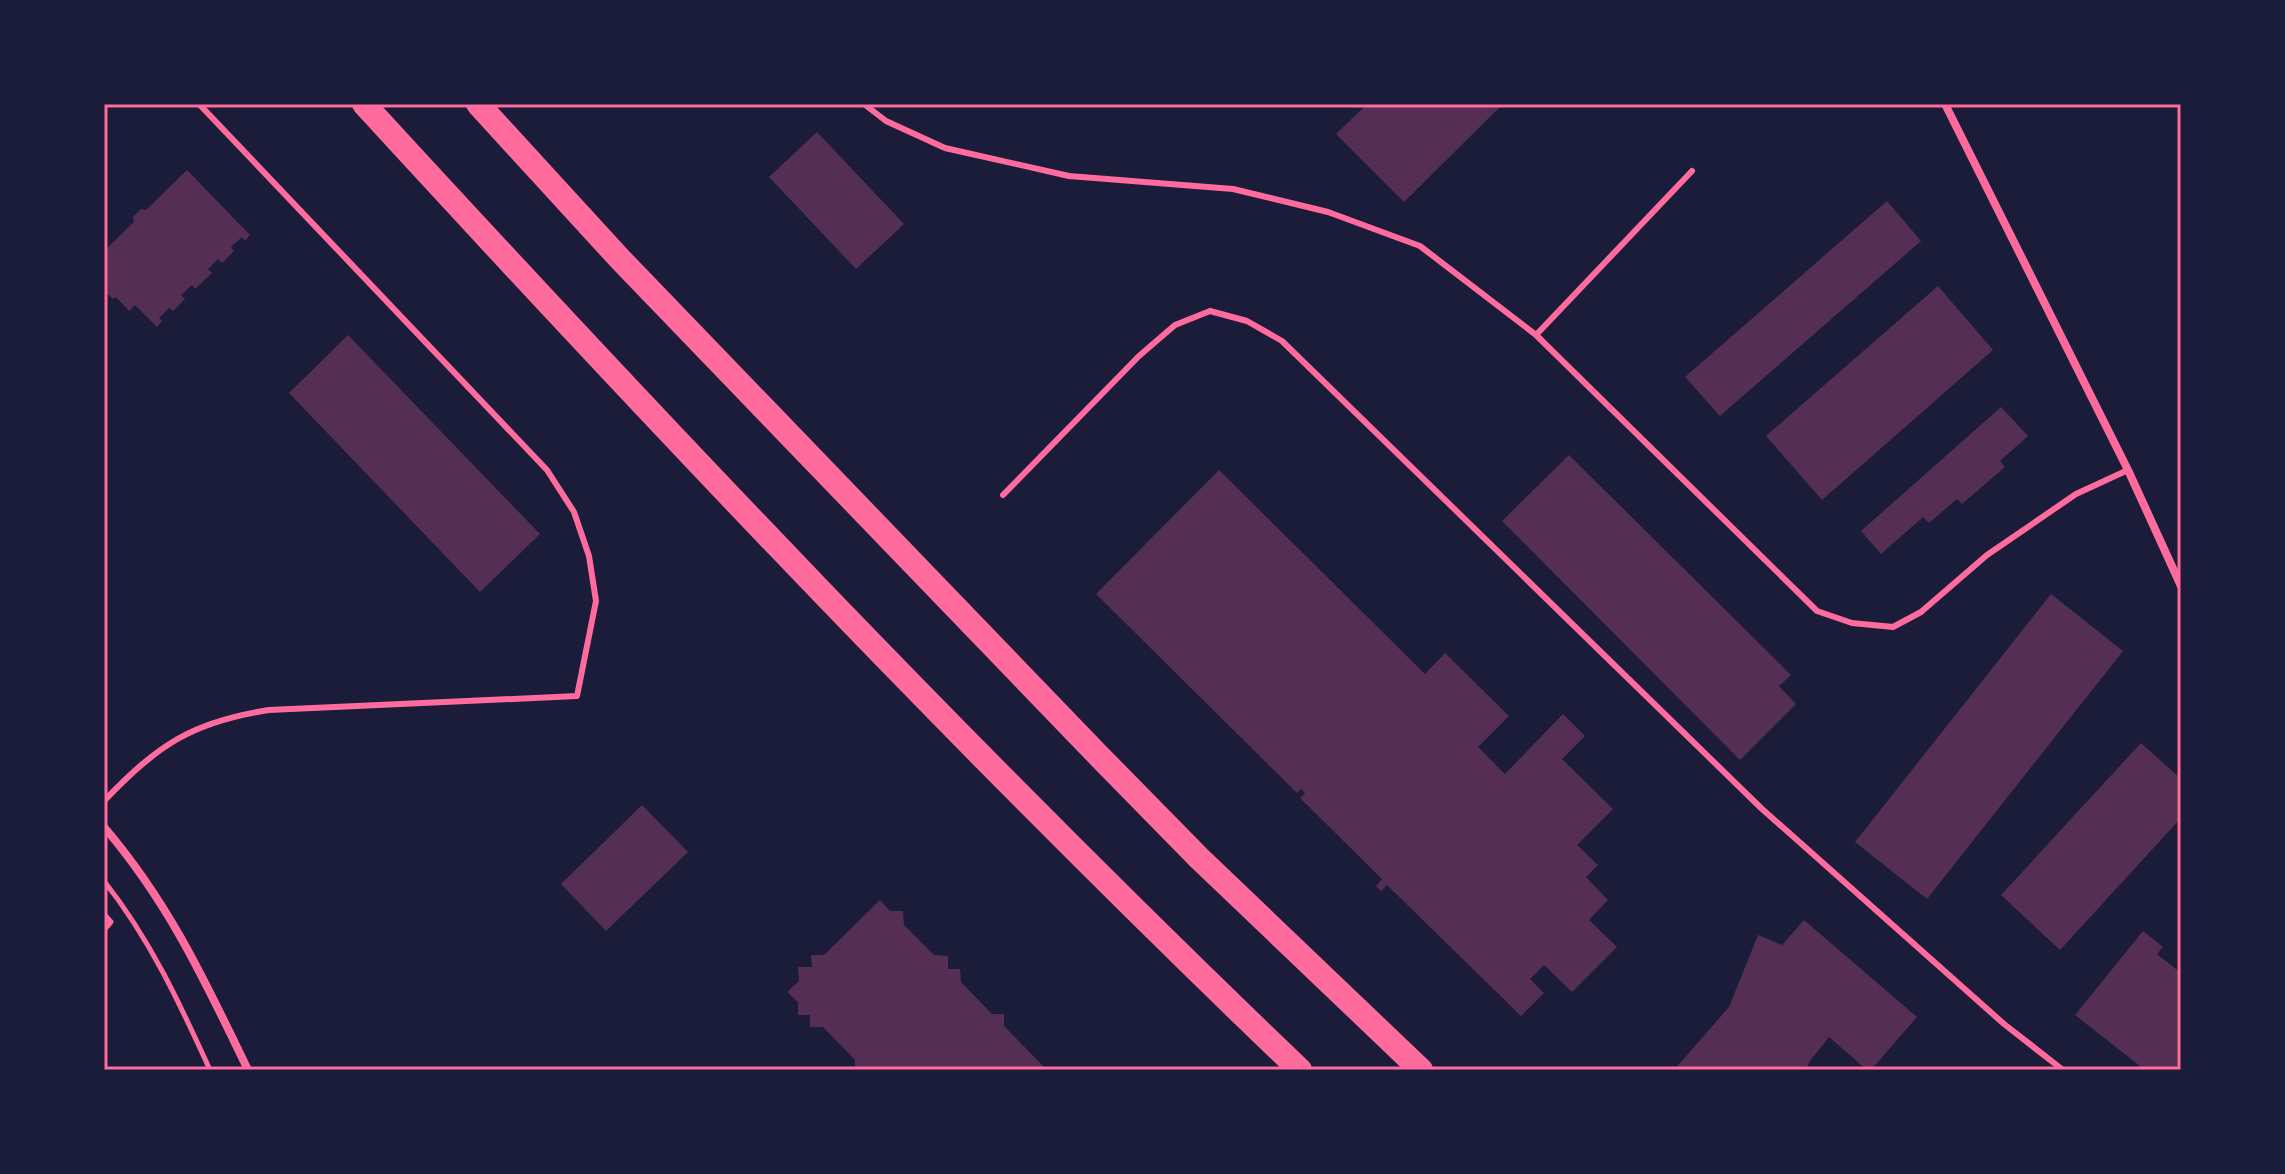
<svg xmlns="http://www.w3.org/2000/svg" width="2285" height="1174" font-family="Arial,sans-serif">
  <rect width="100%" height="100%" fill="#1b1b3a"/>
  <!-- building -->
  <path fill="#542f53" d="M1367 104H1503L1404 202 1336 134Z
    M817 132 904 224 856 269 769 177Z
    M187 170 250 235 245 241 242 237 231 247 234 251 222 263 218 259 208 269 212 273 195 289 192 285 181 295 185 299 173 311 169 308 159 318 162 321 157 327 135 305 129 311 116 297 113 299 104 290V251L134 222 133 217 141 209 146 210Z
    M1887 201 1921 241 1720 416 1685 377Z
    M1938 286 1993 350 1822 500 1766 436Z
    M348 335 540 534 480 592 289 393Z
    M2001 407 2028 436 2000 461 2005 467 1962 504 1957 499 1929 523 1923 517 1881 554 1861 531Z
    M1569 455 1791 675 1779 686 1796 704 1740 760 1502 521Z
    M1219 470 1425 674 1445 653 1509 716 1478 747 1505 774 1563 714 1585 736 1562 759 1613 809 1577 845 1598 865 1586 877 1608 900 1589 920 1617 947 1572 992 1544 965 1530 979 1544 993 1521 1016 1387 885 1381 891 1376 886 1382 879 1300 798 1305 793 1301 789 1297 793 1096 594Z
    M2051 594 2123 651 1927 899 1855 842Z
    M2141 743 2181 779V818L2060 950 2001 895Z
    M642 805 688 852 606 931 561 884Z
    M880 900 890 911H903L904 925 934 955 948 956V969H960L961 982 992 1014H1004V1026L1047 1070H855V1060L823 1027H810V1015H798V1002L787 992 799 981 798 967H812L811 955H824Z
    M1804 920 1917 1017 1871 1070H1867L1829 1037 1810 1061 1806 1070H1674L1729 1007 1758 935 1782 945Z
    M2143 931 2163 947 2157 954 2181 973V1070H2145L2075 1015Z"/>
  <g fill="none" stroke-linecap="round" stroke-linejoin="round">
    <!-- path -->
    <path stroke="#ff6b9d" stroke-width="5" d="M104 881C150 939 180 1004 210 1070
      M104 914 111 922 104 930"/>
    <!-- service -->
    <path stroke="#ff6b9d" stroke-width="6" d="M864 104 886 121 945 148 1069 176 1233 189 1328 212 1420 246 1536 335 1817 611 1852 623 1893 627 1921 612 1987 555 2076 494 2128 470
      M1536 335 1692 171
      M1003 495 1139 356 1175 325 1210 311 1247 321 1282 341 1761 808 2004 1024 2063 1070
      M104 801C158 745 191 722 269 710L577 696 596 601 589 556 574 512 547 470 199 104"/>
    <!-- minor -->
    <path stroke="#ff6b9d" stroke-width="8" d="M1945 104 2128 470 2181 586
      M104 827C169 903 205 981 248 1070"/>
    <!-- motorway -->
    <path stroke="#ff6b9d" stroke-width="24" d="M364 104C667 434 976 760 1300 1070
      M478 104 620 259 1096 753 1199 858 1421 1070"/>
  </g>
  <!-- border -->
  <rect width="2285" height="1174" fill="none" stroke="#1b1b3a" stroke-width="212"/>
  <rect x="106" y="106" width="2073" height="962" fill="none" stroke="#ff6b9d" stroke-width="3"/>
</svg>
